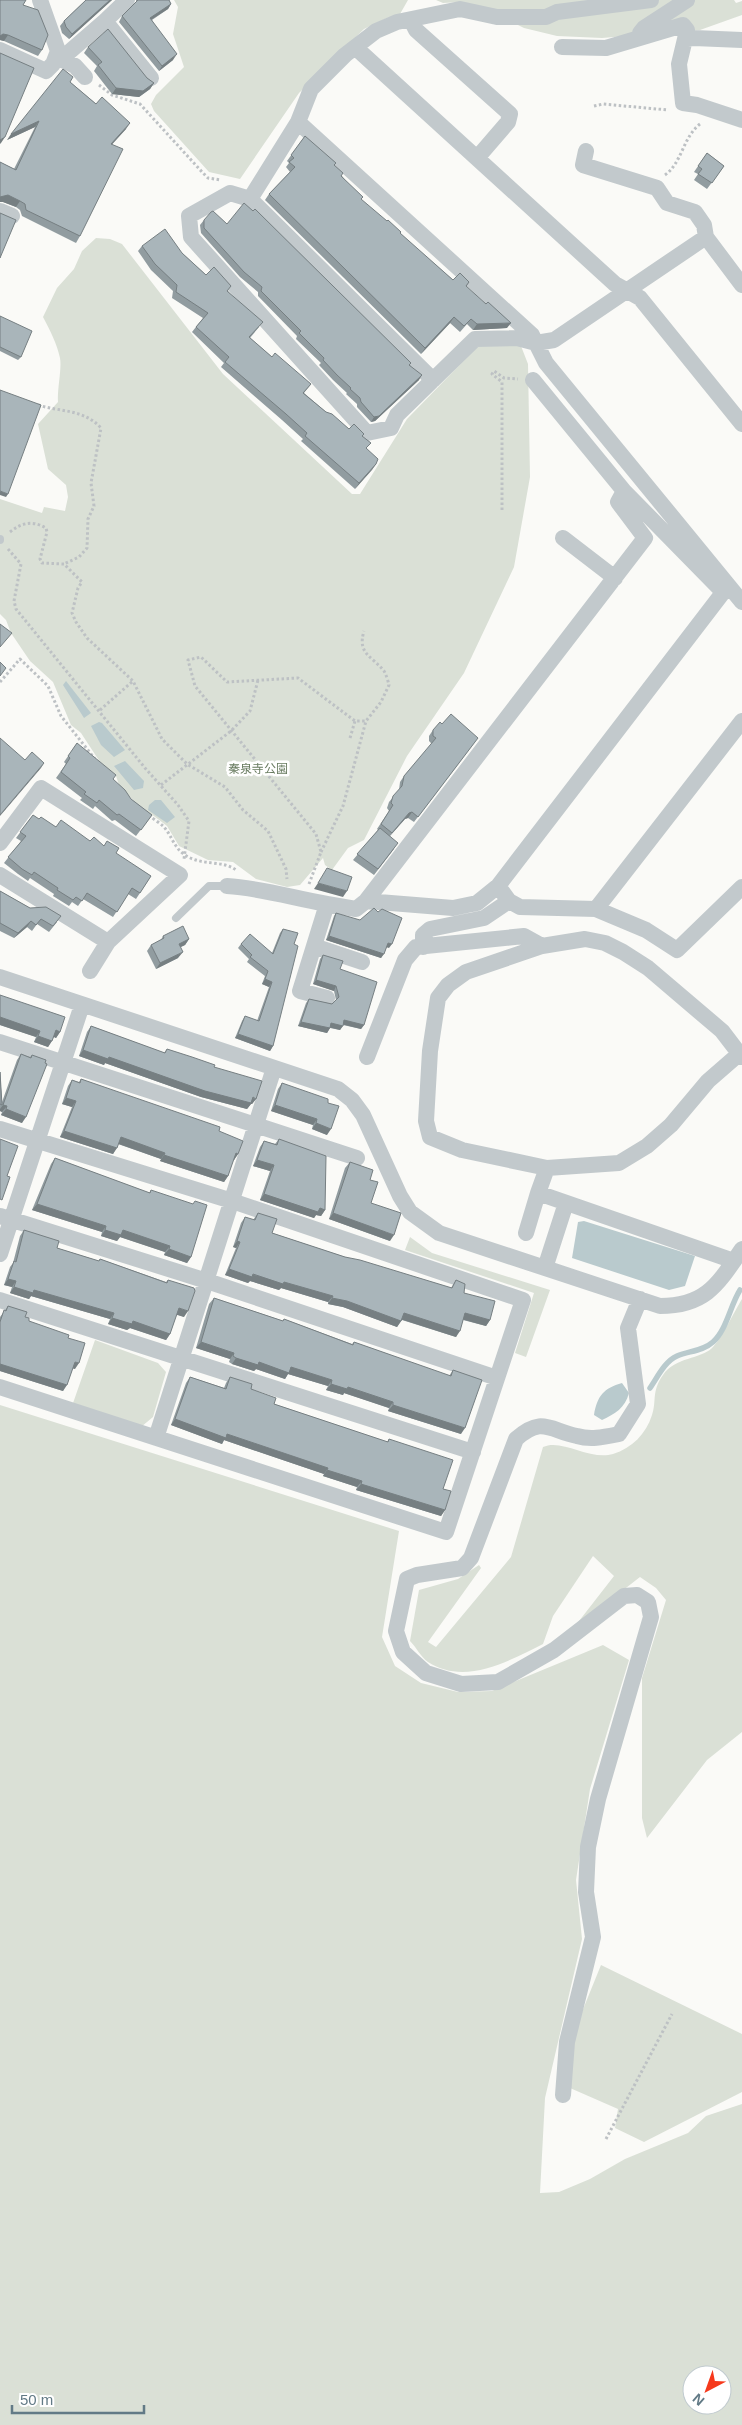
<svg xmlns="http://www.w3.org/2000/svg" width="742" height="2425" font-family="Helvetica,'Noto Sans JP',sans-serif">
  <rect width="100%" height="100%" fill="#fafaf7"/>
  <!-- green -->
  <path fill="#dae0d6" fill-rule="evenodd" d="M174 0H408L400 14 387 18 364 29 299 93 240 179 209 172 154 111 151 104 156 95 184 67 173 34 178 7Z
    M436 0H734L736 3 742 1V15L700 30 602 38 557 36 524 28 480 6 460 2 443 3Z
    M96 238 110 239 122 244 223 374 352 494H360L407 419 479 345 521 346 528 364 530 477 514 567 464 673 407 756 364 840 348 848 332 870 325 865 323 858 300 885 287 887 256 879 233 862 208 860 179 846 167 826 134 801 119 785 116 776 100 762 81 733 71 725 53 682 30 661 11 633 6 620 0 614V499L42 513 44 507 65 511 68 497 66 485 48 469 38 424 58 402C57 389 62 369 60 358 57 344 50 330 43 317L57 288 74 269 82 251Z
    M410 1237 432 1253 550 1290 526 1357 515 1353 534 1293 405 1250Z
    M742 1299V1732L707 1760 647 1838 642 1818V1678L666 1600 656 1588 640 1577 572 1630 614 1576 593 1556 553 1616 543 1644C509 1661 465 1686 428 1662 421 1657 416 1647 410 1641L419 1590 458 1579 479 1565 481 1568 428 1642 436 1647 511 1557 543 1447C562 1438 590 1461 613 1454 632 1448 646 1434 652 1415 657 1401 651 1392 663 1375 675 1357 701 1359 712 1348 722 1338 734 1312 742 1299Z
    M95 1340 158 1363 166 1372 153 1417 141 1427 72 1406Z
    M0 1405 399 1531 382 1637 395 1666 421 1683 458 1692 492 1691 603 1645 629 1660 590 1789 576 1880 582 1939 545 2098 540 2193 559 2192 590 2179 625 2159 688 2133 706 2116 742 2104V2425H0ZM692 2375H722V2405H692Z
    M601 1965 742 2034V2092L644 2142 615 2128 618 2109 570 2088 575 2029Z"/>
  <!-- water -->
  <path fill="#b9cacd" d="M66 681 91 713 84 718 63 685Z
    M99 722 102 723 125 750 114 757 101 745 91 726Z
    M125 761 144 781 143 788 134 790 114 766Z
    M155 800H161L175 817 167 823 148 810 149 805Z
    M584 1221 695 1256 685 1286 669 1290 572 1258 578 1222Z
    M622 1383 629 1393C625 1408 615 1414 602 1420L594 1415C597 1396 604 1388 622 1383Z"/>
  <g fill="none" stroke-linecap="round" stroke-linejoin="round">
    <!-- stream -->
    <path stroke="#b9cacd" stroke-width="5.5" d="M650 1388C657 1378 665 1361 677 1356 689 1351 703 1351 713 1342 727 1329 730 1306 740 1290"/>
    <!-- path -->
    <path stroke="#bdc1c4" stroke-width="3" stroke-dasharray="2.5 2.5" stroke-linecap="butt" d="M99 85 112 95 140 104 203 173 208 178 221 180
      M594 106 603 104 668 110
      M665 175C682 163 683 137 700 124
      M38 405C60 412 84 409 101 428L91 483 94 506 88 519 87 548 79 557 64 564
      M502 510V382L492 374 494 371 504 378 518 379
      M10 532C21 523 32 520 46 528L47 532 40 559 42 563 64 564 82 582 78 588 72 613 76 622 87 638 133 681 162 739 187 764 225 787 243 810 268 831 286 869 287 879
      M8 549 21 564 14 601 16 609 145 768 178 805 189 821 184 859
      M0 682 20 659 48 686 61 716 95 759
      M100 710 133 681
      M350 738 355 721
      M161 785 231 731 250 711 258 680
      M149 815C153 819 160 823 164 827 172 836 174 848 185 855 201 866 223 860 236 870
      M321 852 343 806 366 721 381 702 389 685C388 681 386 674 384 671 372 656 357 654 364 631
      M309 884 321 852 316 834 195 686 188 660 201 657 227 682 298 678 355 721H366
      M606 2139 672 2014"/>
    <!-- lane -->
    <path stroke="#c2c9cc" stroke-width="8" d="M0 539V540
      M176 918 209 886H227"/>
    <!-- street -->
    <path stroke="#c2c9cc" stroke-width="16" d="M651 0 557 12 546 17H497L460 9 397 22 376 31 345 55 311 89 298 122 250 199 230 193 189 216 191 237 367 433 391 428 397 415 475 339 517 338 536 343 554 340 706 237
      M411 20 416 30 510 114 508 122 477 158
      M105 21 127 0
      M640 33 644 28 687 0
      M742 40 694 38 685 39 679 64 683 103 697 105 742 120
      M562 47 606 48 683 25 687 30 685 39
      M356 48 615 284 640 298 742 424
      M0 50 46 71 53 64 58 51 40 0
      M57 57 68 53 105 21 151 78
      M57 57 75 66 85 77
      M298 122 532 335 546 363 742 602
      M586 151 583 165 657 188 667 203 695 212 704 225 706 237 742 285
      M250 199 433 380
      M0 211 12 216
      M533 380 624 491
      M563 538 615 578
      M723 592 624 491 618 502 645 538 366 901 453 908 477 903 498 886 509 901 520 907 596 909 646 930 677 950 742 887
      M0 843 41 788 180 875 108 942 0 875
      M227 886C261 888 293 898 327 904
      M498 886 728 586
      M596 909 742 721
      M314 946 362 962
      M423 947V935L430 929 484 918 509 901
      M90 971 108 942
      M0 977 338 1089 352 1100 363 1115 400 1196 410 1212 439 1233 660 1306C706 1306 718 1284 742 1249
      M327 998 300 991 327 904 356 909 366 901
      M0 1042 357 1158
      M739 1054 708 1081 671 1125 647 1146 619 1163 547 1168 462 1150 430 1137 426 1121 430 1051 438 998 448 985 466 972 542 946 585 939 605 943 623 952 648 968 722 1031 742 1057
      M367 1057 405 960 416 947 524 936 542 946
      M0 1129 232 1201 523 1300 446 1532 0 1387
      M547 1168 538 1193 734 1261
      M0 1216 207 1281 497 1378
      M526 1233 538 1193
      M0 1254 82 1005
      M545 1268 566 1203
      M0 1300 473 1452
      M156 1438 274 1068
      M563 2095 567 2042 593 1937 586 1892 588 1847 598 1799 651 1617 648 1602 637 1595 624 1596 554 1650 498 1682 461 1684 426 1673 403 1652 396 1631 407 1579 417 1575 462 1568 471 1558 516 1439C542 1416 549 1430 577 1436 591 1440 604 1437 619 1434L638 1404 628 1328 640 1299"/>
  </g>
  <!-- wall -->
  <path fill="#919ca0" d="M0 0 23 5 42 50 38 56 4 41 0 40Z
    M86 0H112L69 39 62 33 60 26 64 21Z
    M136 0H169L171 4 168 9 152 20 173 60 159 71 119 22 122 16 136 2Z
    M88 47 147 78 154 83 150 89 139 97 112 94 94 71 97 66 84 53Z
    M70 82 126 129 112 144 80 236 76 243 22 216 20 210 16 207 3 202H0V162L14 169 35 127 7 140Z
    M305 136 334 165 342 176 361 200 453 280 469 282 466 287 507 328 473 330 467 324 460 332 450 323 421 354 265 200 269 194 290 172 286 167 289 163 287 161Z
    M707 153 724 166 707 189 694 180 698 174 694 172Z
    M204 220 227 224 410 365 419 380 375 421 371 422 357 407V404L346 394 347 393 333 380 319 365 321 363 296 339 297 336 258 296V292L240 277 201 233 200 225Z
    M142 246 182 253 206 275 228 291 259 327 250 338 272 357 311 384 304 393 326 412 349 429 362 436 367 449 376 464 355 489 301 441 303 439 282 420 221 367 224 363 192 332 203 318 172 298 173 291 151 270 138 251Z
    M0 316 21 357 18 360 0 351Z
    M442 724 474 743 414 822 408 818 405 819 390 836 394 849 374 875 353 860 378 830 377 829 389 811 387 808 389 802 399 790 400 782 404 776 432 744 429 741V736L433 730Z
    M77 743 131 799 152 815 136 836 115 820 112 821 95 806 93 809 80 800 82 798 56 778 66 764 64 762Z
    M33 815 39 819 56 827 103 846 151 876 136 899 128 894 113 917 83 899 78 906 72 902 69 906 53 896 54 894 30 878 28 881 18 874 4 863 21 841 16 838Z
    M0 891 30 908 57 922 49 932 37 924 32 931 27 927 14 938 0 931Z
    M336 913 389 948 387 947 381 958 326 940 334 916Z
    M283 929 294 944 273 1046 270 1051 235 1038 242 1021 245 1016 257 1021 269 987 262 984 265 976 247 962 249 959 238 948 241 944 272 953 280 933Z
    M163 936 189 939 185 945 180 947 178 958 156 969 147 951 151 945 161 940Z
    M323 955 340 969 364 1025 361 1029 343 1025 340 1030 330 1028 327 1033 298 1026 306 1003 309 999 332 1004 336 1000 334 991 313 984 320 959Z
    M0 995 60 1032 56 1038 54 1037 48 1047 34 1042 36 1037 0 1025Z
    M91 1026 164 1053 167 1049 214 1067 256 1099 252 1104H251L247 1109 201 1097 105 1063 104 1065 79 1056 87 1032Z
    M21 1054 30 1057 32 1055 22 1123 1 1115 2 1112 0 1111V1072L2 1102 17 1060Z
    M81 1079 219 1131 238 1154 234 1160 233 1159 228 1176 224 1182 160 1161 161 1159 118 1144 113 1154 60 1137 72 1107 62 1104 68 1086 72 1080 79 1082Z
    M282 1083 328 1103 327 1135 312 1129 313 1125 271 1111 278 1089Z
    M279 1139 325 1210 321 1216 316 1215 314 1218 260 1200 270 1171 253 1166 260 1147 264 1141 275 1144Z
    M55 1158 149 1193 151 1190 191 1257 187 1263 164 1255 165 1252 120 1237 117 1241 101 1236 102 1232 32 1210 51 1164Z
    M350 1162 370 1180 371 1203 390 1241 329 1219 345 1168Z
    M258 1213 272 1233 345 1257 451 1288 456 1280 464 1293 490 1320 486 1326 463 1320 456 1337 402 1320 397 1327 343 1307 328 1304V1302L281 1288 279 1290 250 1281 248 1283 225 1275 236 1248 233 1247 241 1223 245 1217 253 1220Z
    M24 1230 57 1248 99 1261 100 1259 166 1282 168 1280 184 1317 176 1314 170 1334 166 1340 130 1328 127 1330 108 1324 110 1319 31 1296 29 1299 10 1293 12 1287 4 1285 10 1267 13 1263 20 1236Z
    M214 1298 283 1321 284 1319 352 1344 354 1342 449 1376 453 1370 461 1434 388 1411 389 1408 344 1393 343 1395 326 1390 328 1386 288 1374 285 1379 256 1369 254 1371 232 1364 229 1362 230 1359 196 1348 209 1304Z
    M8 1306 25 1317 29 1321 68 1338 75 1369 73 1368 63 1391 0 1371V1317Z
    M190 1377 224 1388 226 1383 230 1377 251 1389 274 1404 387 1442 389 1439 443 1489 445 1510 441 1516 356 1490 357 1487 323 1476 324 1474 224 1440 222 1444 171 1425 186 1383Z"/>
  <!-- shaded-wall -->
  <path fill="#767f82" d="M110 0H112L69 39 72 34Z
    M171 4 168 9 146 23 150 18Z
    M3 34 8 35 4 41 0 40V36Z
    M177 54 173 60 159 71 162 66Z
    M154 83 150 89 139 97 112 94 116 88Z
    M39 121 35 127 7 140 11 134Z
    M130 123 126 129 107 150 111 144Z
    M5 137 1 143 0 144V140Z
    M8 195 20 201 16 207 3 202H0V197Z
    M454 317 450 323 421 354 425 348Z
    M511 323 507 328 473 330 477 324Z
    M422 375 419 380 375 421 371 422 374 417Z
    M376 464 372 470 355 489 359 483Z
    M0 491 8 494 6 497 0 495Z
    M44 763 41 768 0 816V815Z
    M412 812 408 818 405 819 388 838 409 813Z
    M318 883 347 891 343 897 314 889Z
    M31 921 27 927 14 938 18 933Z
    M329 936 384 954 381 958 326 940Z
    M189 939 185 945 175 950 179 944Z
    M388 943 392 944 389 948 386 947Z
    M183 952 178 958 156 969 160 963Z
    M265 979 272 982 269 987 262 984Z
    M316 980 336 986 334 991 313 984Z
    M0 1017 40 1031 36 1037 0 1025Z
    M344 1020 364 1025 361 1029 341 1024Z
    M301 1022 330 1028 327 1033 298 1026Z
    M331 1023 343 1026 340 1030 328 1027Z
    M56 1030 60 1032 56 1038 52 1036Z
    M238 1034 273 1046 270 1051 235 1038Z
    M38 1036 52 1041 48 1047 34 1042Z
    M83 1050 109 1057 256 1099 252 1104H251L247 1109 201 1097 105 1063 104 1065 79 1056Z
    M66 1098 76 1101 72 1107 62 1104Z
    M3 1105 7 1106 2 1112 0 1111V1109Z
    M275 1105 317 1119 313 1125 271 1111Z
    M6 1109 26 1117 22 1123 1 1115Z
    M316 1123 331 1129 327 1135 312 1129Z
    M64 1131 117 1148 113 1154 60 1137Z
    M121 1137 165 1153 161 1159 116 1143Z
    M236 1153 238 1154 234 1160 231 1159Z
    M164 1155 228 1176 224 1182 160 1161Z
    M257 1160 274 1165 270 1171 253 1166Z
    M264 1194 320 1208 325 1210 321 1216 316 1215 314 1218 260 1200Z
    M37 1204 106 1226 102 1232 32 1210Z
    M333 1213 394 1235 390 1241 329 1219Z
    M105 1230H123L170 1246 165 1252 120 1237 117 1241 101 1236Z
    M237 1241 240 1242 236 1248 233 1247Z
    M169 1249 191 1257 187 1263 164 1255Z
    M229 1269 284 1282 333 1296 328 1302 281 1288 279 1290 250 1281 248 1283 225 1275Z
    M8 1279 16 1281 12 1287 4 1285Z
    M14 1287 34 1290 114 1313 110 1319 31 1296 29 1299 10 1293Z
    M332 1298 347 1301 401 1321 397 1327 343 1307 328 1304Z
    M179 1308 188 1311 184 1317 174 1314Z
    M404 1313 460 1331 456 1337 400 1319Z
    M465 1313 490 1320 486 1326 461 1319Z
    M112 1318 133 1321 170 1334 166 1340 130 1328 127 1330 108 1324Z
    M201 1342 234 1353 230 1359 196 1348Z
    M236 1358 291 1367 332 1380 328 1386 288 1374 285 1379 256 1369 254 1371 232 1364Z
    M75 1362 79 1363 75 1369 71 1368Z
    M0 1364 67 1385 63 1391 0 1371Z
    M331 1384 348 1387 393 1402 389 1408 344 1393 343 1395 326 1390Z
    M393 1405 465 1428 461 1434 388 1411Z
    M175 1419 227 1434 328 1468 324 1474 224 1440 222 1444 171 1425Z
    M327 1470 362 1481 357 1487 323 1476Z
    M361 1484 445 1510 441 1516 356 1490Z"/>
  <!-- building -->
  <path fill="#a9b5ba" stroke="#767f82" d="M0 0H26L23 5 38 10 48 35 42 50 8 35 3 34 0 36Z
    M86 0H110L72 34 66 27 64 21Z
    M138 0H169L171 4 150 18 177 54 162 66 122 16Z
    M108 29 147 78 154 83 143 91 116 88 98 65 102 62 88 47Z
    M0 53 34 68 5 137 0 140Z
    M63 69 73 77 70 82 96 104 102 97 130 123 111 144 123 149 80 236 26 210 25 204 20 201 8 195 0 197V162L16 170 39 121 11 134Z
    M305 136 336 163 334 165 343 173 341 176 363 197 361 199 387 221 388 220 401 232 400 233 453 280 460 273 469 282 466 286 486 304 488 302 511 323 477 324 471 319 464 326 454 317 425 348 269 194 295 167 289 162 294 158 291 155Z
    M707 153 724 166 712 183 698 174 702 169 698 166Z
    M244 203 253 211 255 209 411 363 409 365 422 375 379 416 374 417 361 402 360 398 350 389 351 388 337 375 323 360 324 358 299 333 301 331 261 291 262 287 244 272 204 228V220L211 212 213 211 227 224Z
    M0 213 16 220 0 258Z
    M165 229 182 253 206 275 214 267 231 286 227 291 263 322 249 337 272 357 275 353 311 384 303 393 326 412 332 414 349 429 354 424 364 434 362 436 371 443 366 448 378 459 376 464 359 483 305 436 307 433 286 414 225 362 229 357 196 327 208 313 176 292 177 285 155 264 142 246Z
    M0 316 32 331 21 357 0 347Z
    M0 390 41 405 8 494 0 491Z
    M0 624 12 633 0 647Z
    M0 662 6 668 0 676Z
    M451 714 478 738 418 817 412 812 409 813 392 833 381 824 393 805 391 803 393 796 402 786 404 776 436 738 433 736V730L440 722 442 724Z
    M0 738 25 760 32 752 44 763 0 815Z
    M77 743 116 775 113 779 125 790 131 799 152 815 141 830 119 814 117 815 99 800 97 803 84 794 86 792 61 772 70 758 68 756Z
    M33 815 39 819 41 817 56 827 61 820 90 841 94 837 104 846 107 841 119 848 116 853 151 876 140 893 132 888 117 912 87 893 82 901 76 897 73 900 57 890 58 888 34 872 32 875 22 869 8 857 26 836 20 832Z
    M380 828 398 843 378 869 357 854Z
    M327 868 352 877 347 891 318 883Z
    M0 891 30 908 46 907 61 916 53 926 41 919 36 925 31 921 18 933 0 923Z
    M374 908 378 912 382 909 402 918 392 944 388 943 384 954 329 936 336 913 360 920Z
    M183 926 189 939 179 944 183 952 160 963 151 945 164 938 163 936Z
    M283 929 298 933 294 944 298 946 273 1046 238 1034 245 1016 259 1021 272 982 265 979 268 971 250 957 252 955 241 944 250 934 273 954Z
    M323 955 343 961 340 969 377 982 364 1025 344 1020 343 1026 331 1023 330 1028 301 1022 309 999 332 1004 339 997 336 986 316 980Z
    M0 995 65 1017 60 1032 56 1030 52 1041 38 1036 40 1031 0 1017Z
    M91 1026 165 1053 167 1049 192 1057 215 1065 214 1067 262 1081 256 1099 253 1097 251 1103 205 1091 109 1057 108 1059 83 1050Z
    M21 1054 31 1058 32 1055 46 1060 45 1063 47 1064 26 1117 6 1109 7 1106 3 1105Z
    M0 1072 2 1105 0 1104Z
    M81 1079 220 1127 219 1131 243 1141 238 1154 236 1153 228 1176 164 1155 165 1153 121 1137 117 1148 64 1131 76 1101 66 1098 72 1080 80 1083Z
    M282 1083 328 1099V1103L339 1106 331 1129 316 1123 317 1119 275 1105Z
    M0 1139 18 1146 7 1176 10 1177 2 1200 0 1199Z
    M279 1139 326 1156 325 1210 320 1208 318 1212 264 1194 274 1165 257 1160 264 1141 277 1145Z
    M55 1158 150 1193 151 1190 193 1204 195 1201 207 1205 191 1257 169 1249 170 1246 123 1230 121 1235 105 1230 106 1226 37 1204Z
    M350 1162 373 1170 370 1180 378 1182 371 1203 401 1213 394 1235 333 1213Z
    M258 1213 277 1219 272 1233 345 1257 360 1260 452 1288 456 1280 465 1284 464 1293 495 1301 490 1320 465 1313 460 1331 404 1313 401 1321 347 1301 332 1298 333 1296 284 1282 283 1284 253 1274 252 1277 229 1269 240 1242 237 1241 245 1217 255 1220Z
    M24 1230 59 1241 57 1248 99 1261 100 1259 167 1283 168 1280 194 1288 195 1291 188 1311 179 1308 170 1334 133 1321 132 1324 112 1318 114 1313 34 1290 33 1293 14 1287 16 1281 8 1279 14 1261 16 1262Z
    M214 1298 283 1321 284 1319 353 1345 354 1342 451 1376 453 1370 482 1380 465 1428 393 1405V1402L348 1387 347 1389 331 1384 332 1380 291 1367 289 1373 259 1362 258 1365 236 1358 233 1356 234 1353 201 1342Z
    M8 1306 27 1312 25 1317 29 1318V1321L69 1335 68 1338 85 1343 79 1363 75 1362 67 1385 0 1364V1322L4 1310 6 1311Z
    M190 1377 226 1389 230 1377 252 1384 251 1389 276 1398 274 1404 388 1442 389 1439 453 1460 443 1489 451 1491 445 1510 361 1484 362 1481 327 1470 328 1468 227 1434 226 1438 175 1419Z"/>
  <g text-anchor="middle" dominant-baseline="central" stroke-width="5" stroke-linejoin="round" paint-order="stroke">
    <!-- park labels -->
    <g font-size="12" fill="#697c61" stroke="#fff">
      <text x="258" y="769">秦泉寺公園</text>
    </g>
  </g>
  <!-- north arrow -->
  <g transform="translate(707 2390) rotate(221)"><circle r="24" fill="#ffffff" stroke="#c0cacf"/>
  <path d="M0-4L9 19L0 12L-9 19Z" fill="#f6391c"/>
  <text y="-8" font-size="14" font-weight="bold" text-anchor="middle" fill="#627a86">N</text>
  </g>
  <!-- scale -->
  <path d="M12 2405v8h132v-8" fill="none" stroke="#627a86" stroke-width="2.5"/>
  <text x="20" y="2405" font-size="15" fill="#627a86" stroke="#ffffff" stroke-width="4" paint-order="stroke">50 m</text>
</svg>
